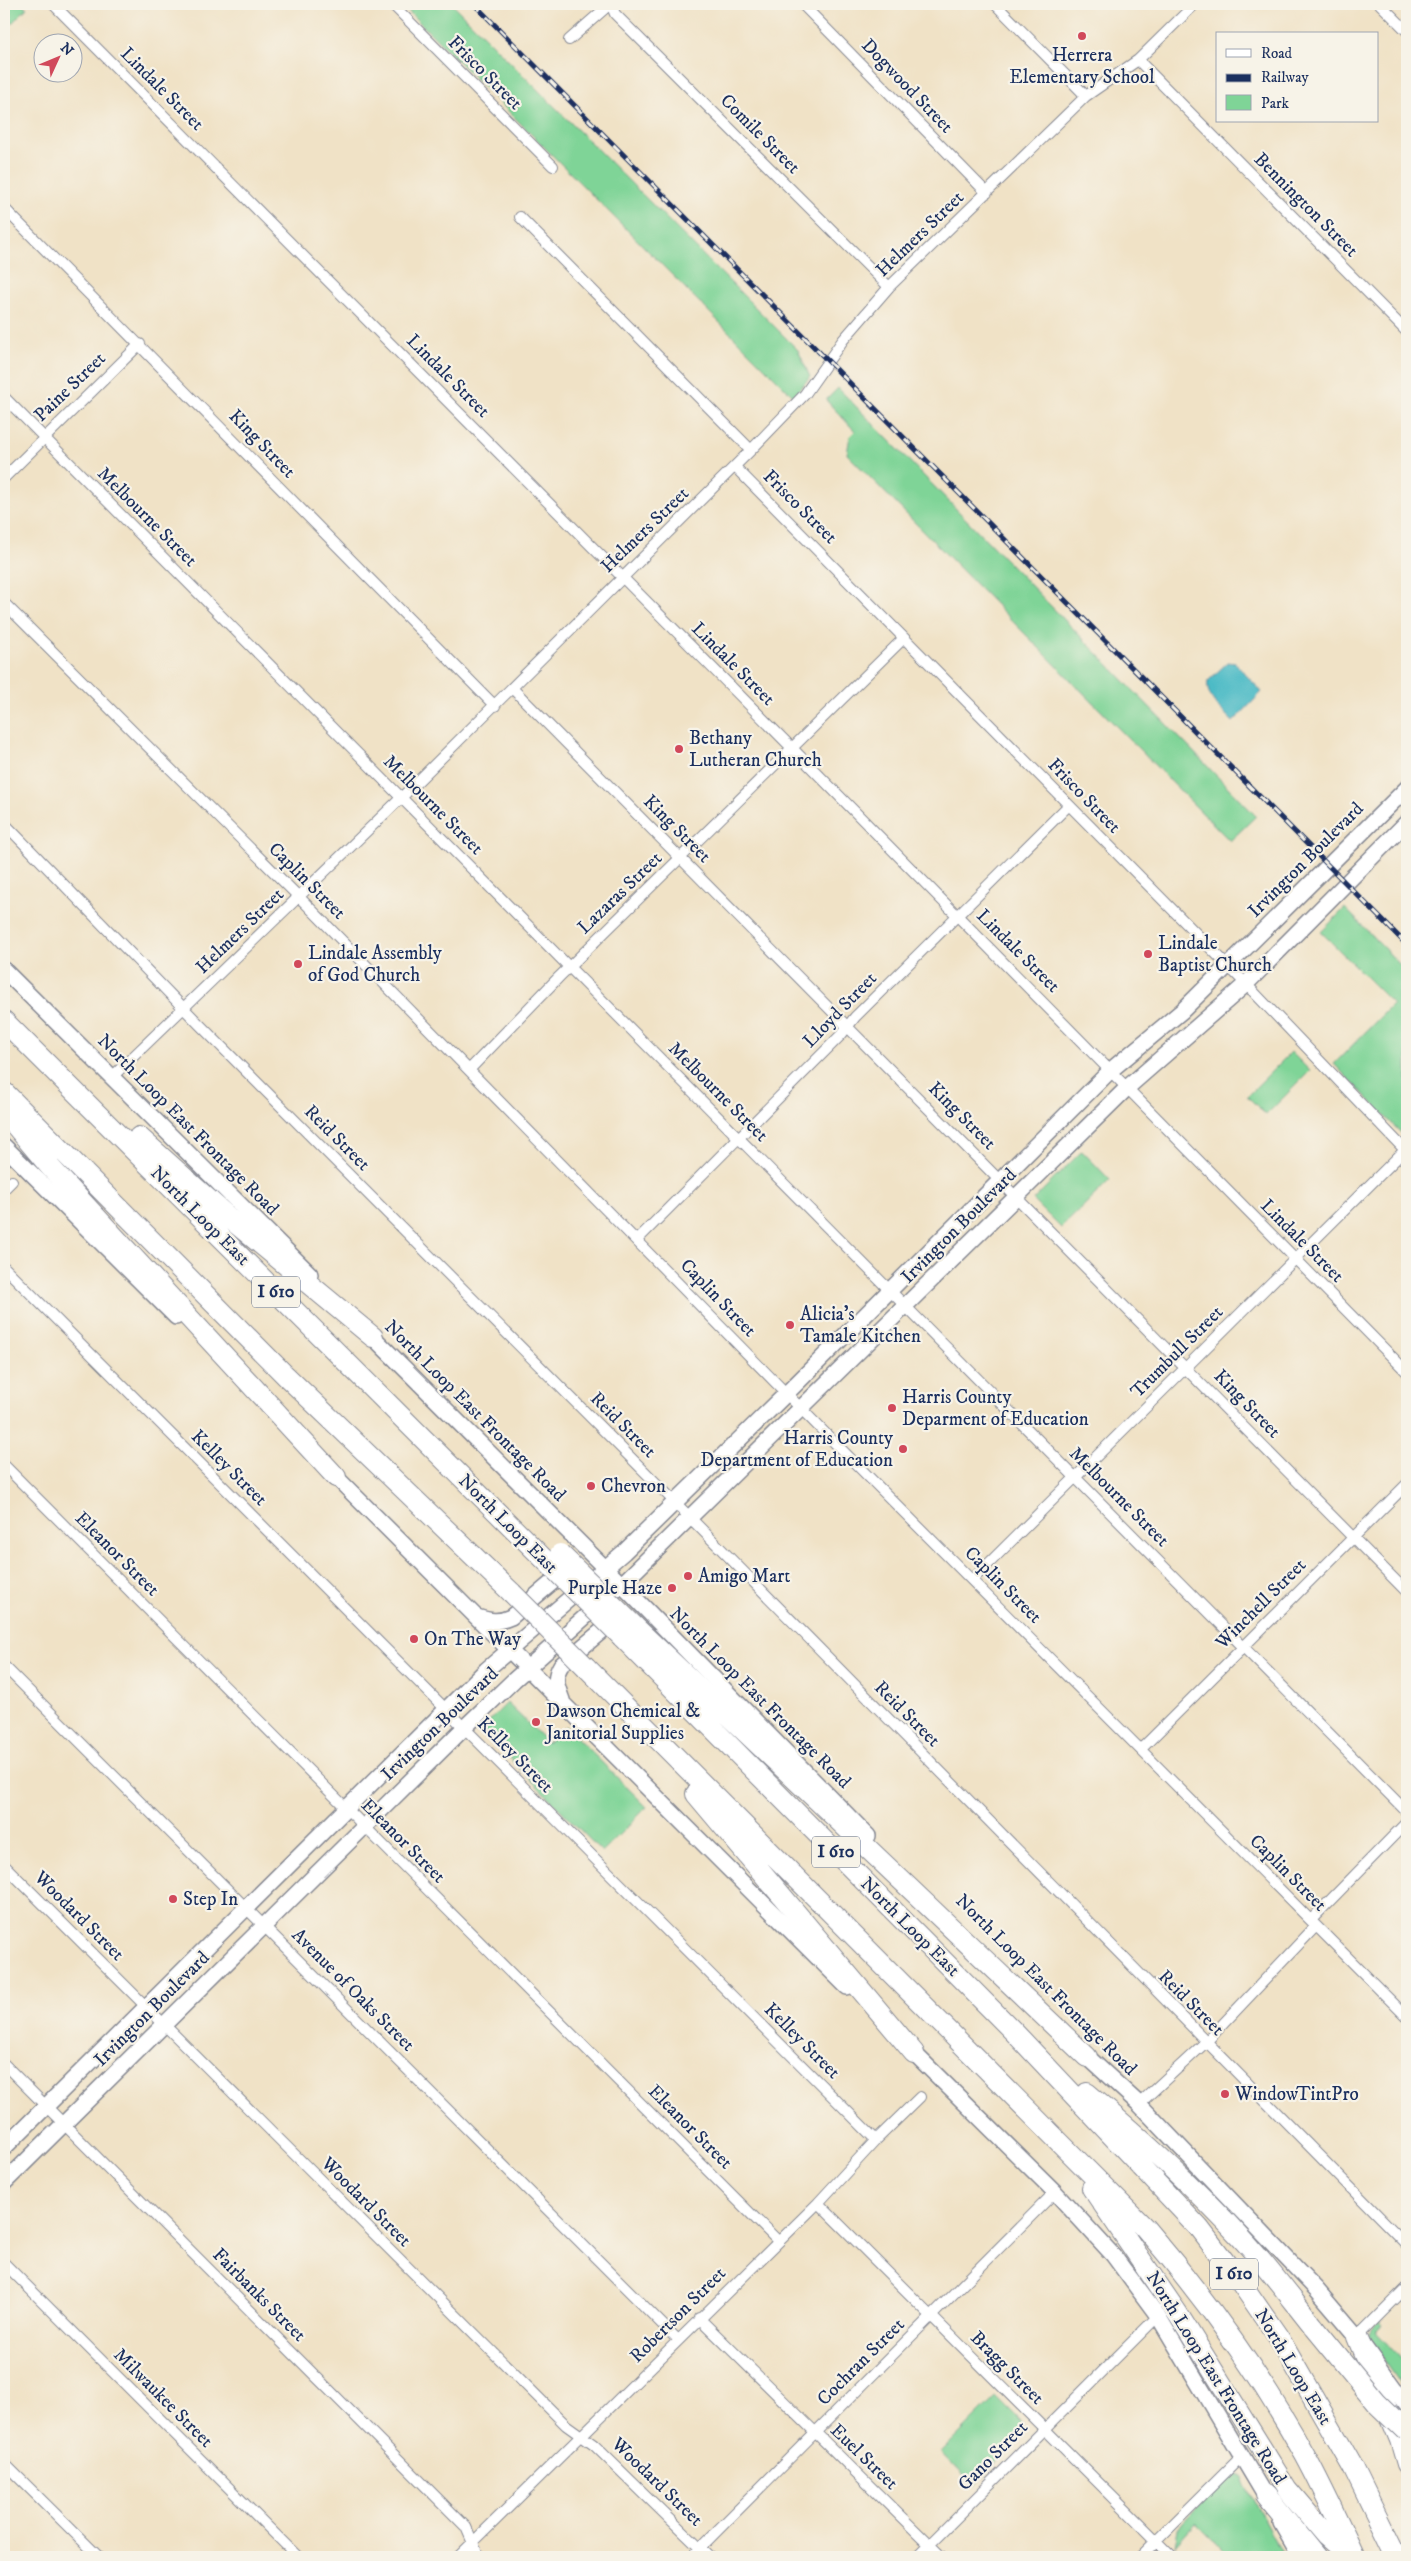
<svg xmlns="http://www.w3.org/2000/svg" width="1411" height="2561" font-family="'IM FELL DW Pica',serif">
  <rect width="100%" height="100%" fill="#f7f3e8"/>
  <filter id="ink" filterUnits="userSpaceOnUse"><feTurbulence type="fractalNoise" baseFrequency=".02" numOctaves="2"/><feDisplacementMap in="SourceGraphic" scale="10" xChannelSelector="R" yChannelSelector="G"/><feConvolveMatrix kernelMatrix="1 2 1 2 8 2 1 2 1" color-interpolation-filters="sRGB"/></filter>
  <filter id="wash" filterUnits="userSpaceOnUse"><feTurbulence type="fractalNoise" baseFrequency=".0096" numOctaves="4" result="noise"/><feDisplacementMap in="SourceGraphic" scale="20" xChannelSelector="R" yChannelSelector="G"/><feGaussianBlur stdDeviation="1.12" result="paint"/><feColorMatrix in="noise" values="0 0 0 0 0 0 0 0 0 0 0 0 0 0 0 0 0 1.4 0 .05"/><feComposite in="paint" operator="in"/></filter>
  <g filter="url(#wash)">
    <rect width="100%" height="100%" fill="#f0e2c6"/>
    <!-- green -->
    <path fill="#7fd497" stroke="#4d827a" d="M4 4H22L27 8 11 24 4 17Z
      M401 4H452L798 350 810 377 793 396Z
      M838 388 1256 816 1230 841 847 454 850 436 855 431 826 400Z
      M1345 908 1407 972V1139L1334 1064 1393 1004 1321 932Z
      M1291 1052 1310 1071 1266 1115 1247 1096Z
      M1082 1151 1110 1180 1061 1228 1033 1200Z
      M507 1703 548 1743 565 1726 647 1807 602 1852 481 1729Z
      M1379 2320 1383 2324 1377 2331 1379 2334 1407 2364V2393L1370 2340V2333Z
      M996 2397 1023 2424 1025 2433 974 2486 941 2452Z
      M1235 2474 1241 2477 1284 2557H1230L1196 2523 1176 2545 1179 2529 1184 2522 1227 2477Z"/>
    <!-- water -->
    <path fill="#4ebbc6" stroke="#347592" d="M1228 662 1235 663 1262 692 1233 722C1222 710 1205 698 1208 681Z"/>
  </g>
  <g filter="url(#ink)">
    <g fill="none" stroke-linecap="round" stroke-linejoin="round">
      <defs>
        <path id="minor" d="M53 4 792 748 1407 1372
          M392 4 553 166
          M611 4 615 14 889 287
          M802 4 987 193
          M995 4 1086 96
          M1380 4 1407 31
          M569 40 610 4
          M1138 60 1407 332
          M4 208 495 706
          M520 217 751 450
          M4 397 1407 1812
          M735 467 1246 984 1407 1152
          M4 478 140 344
          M4 603 306 904 823 1431 1407 2017
          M512 688 1407 1592
          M4 823 199 1024 653 1480 1407 2245
          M469 1070 559 977 904 638
          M112 1077 401 798 751 450 805 394 843 340 889 287 1086 96 1138 60 1195 4
          M4 1189 12 1181
          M637 1240 841 1035 855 1017 1069 805
          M4 1267 876 2140
          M4 1465 778 2241
          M973 1579 1405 1150
          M4 1666 678 2340
          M1141 1749 1407 1484
          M4 1865 566 2425 594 2445 709 2557
          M1311 1920 1407 1822
          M4 2064 466 2527 479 2557
          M1139 2104 1206 2042 1316 1926
          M818 2203 1173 2557
          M4 2263 298 2557
          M699 2318 942 2557
          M1357 2337 1407 2287
          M4 2463 99 2557
          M458 2557 818 2203 876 2140 920 2097
          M691 2557 1055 2192
          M917 2557 1158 2316
          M1140 2557 1242 2456"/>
        <path id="secondary" d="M4 970 310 1274
          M4 1146 176 1317
          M367 1331 631 1594 868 1836
          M329 1470 847 1987
          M477 1617C490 1621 498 1623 511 1617L568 1569
          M562 1700C557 1686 553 1678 561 1665L616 1619
          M908 2047 1055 2192 1113 2255 1158 2316 1270 2504
          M1080 2050 1139 2104 1317 2290 1357 2337 1407 2406
          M4 2148 486 1670 624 1552 787 1393 1111 1070 1182 1011 1407 788
          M4 2183 464 1728 514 1680 621 1585 1128 1087 1246 984 1407 822
          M1281 2524 1300 2557"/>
        <path id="motorway" d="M4 1021 548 1563
          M4 1092 285 1375 512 1593
          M4 1112 51 1168 336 1477
          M139 1137 228 1217 373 1337
          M634 1626 1087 2057
          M622 1637 1014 2032 1199 2228 1241 2283 1279 2338 1353 2467 1397 2557
          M586 1667 1145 2228C1206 2299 1260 2374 1305 2455 1323 2488 1339 2523 1355 2557
          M696 1794 914 2053
          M1087 2093C1142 2139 1193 2186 1242 2239 1268 2267 1291 2298 1315 2328
          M1092 2188 1178 2314 1287 2489 1327 2536 1350 2556
          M1357 2337 1400 2440 1407 2464
          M1266 2495 1317 2557"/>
      </defs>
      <!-- minor casing -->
      <use href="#minor" stroke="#868892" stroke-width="12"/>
      <!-- secondary casing -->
      <use href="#secondary" stroke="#868892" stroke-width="18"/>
      <!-- motorway casing -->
      <use href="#motorway" stroke="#868892" stroke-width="22"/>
      <!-- minor -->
      <use href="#minor" stroke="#fff" stroke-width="10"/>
      <!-- secondary -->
      <use href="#secondary" stroke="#fff" stroke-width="15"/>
      <!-- motorway -->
      <use href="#motorway" stroke="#fff" stroke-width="20"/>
      <defs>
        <path id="rail" d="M474 4 1407 945"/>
      </defs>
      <!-- rail casing -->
      <use href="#rail" stroke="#1b2f5e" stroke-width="5"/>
      <!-- rail -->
      <use href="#rail" stroke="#f7f3e8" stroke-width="3" stroke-dasharray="9" stroke-linecap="butt"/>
      <defs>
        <path id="motorway-bridge" d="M560 1554 634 1626
          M548 1563 622 1637
          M512 1593 586 1667
          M1315 2328 1376 2402 1407 2432"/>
      </defs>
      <!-- motorway-bridge casing -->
      <use href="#motorway-bridge" stroke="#868892" stroke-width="22" stroke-linecap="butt"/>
      <!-- motorway-bridge -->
      <use href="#motorway-bridge" stroke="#fff" stroke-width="20"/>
    </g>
  </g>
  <!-- markers -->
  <g fill="#d1495b" stroke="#f7f3e8" stroke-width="2">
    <circle cx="1082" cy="36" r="5"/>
    <circle cx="679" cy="749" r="5"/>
    <circle cx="1148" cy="954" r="5"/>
    <circle cx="298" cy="964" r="5"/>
    <circle cx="790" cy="1325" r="5"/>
    <circle cx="892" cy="1408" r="5"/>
    <circle cx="903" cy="1449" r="5"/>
    <circle cx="591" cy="1486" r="5"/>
    <circle cx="688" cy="1576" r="5"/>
    <circle cx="672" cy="1588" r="5"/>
    <circle cx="414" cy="1639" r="5"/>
    <circle cx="536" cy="1722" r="5"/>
    <circle cx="173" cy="1899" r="5"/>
    <circle cx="1225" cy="2094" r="5"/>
  </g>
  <g text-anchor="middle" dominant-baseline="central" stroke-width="4.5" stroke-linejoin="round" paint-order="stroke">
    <!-- shield labels -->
    <g fill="#f7f3e8" stroke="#5d6a87" stroke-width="1">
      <rect x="252" y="1276.5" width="48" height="31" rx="4"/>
      <rect x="812" y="1836.5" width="48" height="31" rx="4"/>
      <rect x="1210" y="2258.5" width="48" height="31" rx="4"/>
    </g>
    <g font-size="18" font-weight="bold" fill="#1b2f5e">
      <text x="276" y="1292">I 610</text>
      <text x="836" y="1852">I 610</text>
      <text x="1234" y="2274">I 610</text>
    </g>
    <!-- poi labels -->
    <g font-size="19" fill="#1b2f5e" stroke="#f7f3e8" text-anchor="start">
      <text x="1082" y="55" text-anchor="middle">Herrera<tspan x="1082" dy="22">Elementary School</tspan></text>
      <text x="689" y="738">Bethany<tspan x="689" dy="22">Lutheran Church</tspan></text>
      <text x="1158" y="943">Lindale<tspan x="1158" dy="22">Baptist Church</tspan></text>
      <text x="308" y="953">Lindale Assembly<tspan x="308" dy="22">of God Church</tspan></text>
      <text x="800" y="1314">Alicia's<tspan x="800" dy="22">Tamale Kitchen</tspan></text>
      <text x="902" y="1397">Harris County<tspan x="902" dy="22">Deparment of Education</tspan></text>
      <text x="893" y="1438" text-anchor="end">Harris County<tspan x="893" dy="22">Department of Education</tspan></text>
      <text x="601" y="1486">Chevron</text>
      <text x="698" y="1576">Amigo Mart</text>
      <text x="662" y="1588" text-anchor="end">Purple Haze</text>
      <text x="424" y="1639">On The Way</text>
      <text x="546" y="1711">Dawson Chemical &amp;<tspan x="546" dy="22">Janitorial Supplies</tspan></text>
      <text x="183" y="1899">Step In</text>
      <text x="1235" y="2094">WindowTintPro</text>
    </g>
    <!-- street labels -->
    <g font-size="19" fill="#1b2f5e" stroke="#f7f3e8">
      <text transform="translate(485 73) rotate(45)">Frisco Street</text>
      <text transform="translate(907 86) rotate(46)">Dogwood Street</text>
      <text transform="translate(162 89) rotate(45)">Lindale Street</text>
      <text transform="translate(760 134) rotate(45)">Comile Street</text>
      <text transform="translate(1306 205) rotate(45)">Bennington Street</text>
      <text transform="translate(920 234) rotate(-44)">Helmers Street</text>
      <text transform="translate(448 376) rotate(45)">Lindale Street</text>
      <text transform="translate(70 387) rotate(-44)">Paine Street</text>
      <text transform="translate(262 444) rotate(46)">King Street</text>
      <text transform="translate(800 507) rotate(45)">Frisco Street</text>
      <text transform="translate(147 517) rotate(45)">Melbourne Street</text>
      <text transform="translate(645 530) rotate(-44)">Helmers Street</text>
      <text transform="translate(733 664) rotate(45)">Lindale Street</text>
      <text transform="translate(1084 796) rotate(46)">Frisco Street</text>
      <text transform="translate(433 805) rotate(45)">Melbourne Street</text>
      <text transform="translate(677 829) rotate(45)">King Street</text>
      <text transform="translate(1306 860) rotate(-45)">Irvington Boulevard</text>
      <text transform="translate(307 881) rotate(45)">Caplin Street</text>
      <text transform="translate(620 893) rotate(-44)">Lazaras Street</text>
      <text transform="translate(240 931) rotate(-44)">Helmers Street</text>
      <text transform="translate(1018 951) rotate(45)">Lindale Street</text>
      <text transform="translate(840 1010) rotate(-46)">Lloyd Street</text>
      <text transform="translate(718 1092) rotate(45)">Melbourne Street</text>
      <text transform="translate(962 1116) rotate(45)">King Street</text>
      <text transform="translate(188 1125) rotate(45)">North Loop East Frontage Road</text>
      <text transform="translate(337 1138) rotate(45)">Reid Street</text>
      <text transform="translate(200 1216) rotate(45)">North Loop East</text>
      <text transform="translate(959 1226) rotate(-45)">Irvington Boulevard</text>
      <text transform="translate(1302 1241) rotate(45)">Lindale Street</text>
      <text transform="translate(718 1298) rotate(46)">Caplin Street</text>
      <text transform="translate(1177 1352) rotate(-45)">Trumbull Street</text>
      <text transform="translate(1247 1404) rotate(46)">King Street</text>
      <text transform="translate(475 1411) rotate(45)">North Loop East Frontage Road</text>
      <text transform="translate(623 1425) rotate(45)">Reid Street</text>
      <text transform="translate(229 1468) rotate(45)">Kelley Street</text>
      <text transform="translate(1119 1497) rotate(45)">Melbourne Street</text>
      <text transform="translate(508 1524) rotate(45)">North Loop East</text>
      <text transform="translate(117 1554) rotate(45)">Eleanor Street</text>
      <text transform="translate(1003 1585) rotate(45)">Caplin Street</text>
      <text transform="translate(1261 1604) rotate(-45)">Winchell Street</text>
      <text transform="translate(760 1698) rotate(45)">North Loop East Frontage Road</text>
      <text transform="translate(907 1714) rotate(45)">Reid Street</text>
      <text transform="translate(440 1724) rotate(-44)">Irvington Boulevard</text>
      <text transform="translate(515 1755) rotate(45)">Kelley Street</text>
      <text transform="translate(403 1841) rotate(45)">Eleanor Street</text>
      <text transform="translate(1288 1873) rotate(45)">Caplin Street</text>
      <text transform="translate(79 1916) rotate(45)">Woodard Street</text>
      <text transform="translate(910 1927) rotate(45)">North Loop East</text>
      <text transform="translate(1046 1985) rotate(45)">North Loop East Frontage Road</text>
      <text transform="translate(353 1990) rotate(45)">Avenue of Oaks Street</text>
      <text transform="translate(1191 2003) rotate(45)">Reid Street</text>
      <text transform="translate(152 2009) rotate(-45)">Irvington Boulevard</text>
      <text transform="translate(802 2041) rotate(45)">Kelley Street</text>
      <text transform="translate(690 2127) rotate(45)">Eleanor Street</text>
      <text transform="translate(366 2202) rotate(45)">Woodard Street</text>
      <text transform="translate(259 2295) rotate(45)">Fairbanks Street</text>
      <text transform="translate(678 2315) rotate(-45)">Robertson Street</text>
      <text transform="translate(861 2362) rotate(-45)">Cochran Street</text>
      <text transform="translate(1293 2367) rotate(59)">North Loop East</text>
      <text transform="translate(1007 2368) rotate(45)">Bragg Street</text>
      <text transform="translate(1216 2378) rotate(58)">North Loop East Frontage Road</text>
      <text transform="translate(163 2398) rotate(45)">Milwaukee Street</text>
      <text transform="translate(993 2456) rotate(-45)">Gano Street</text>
      <text transform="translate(864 2457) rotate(44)">Euel Street</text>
      <text transform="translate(657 2482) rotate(44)">Woodard Street</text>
    </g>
  </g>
  <!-- margin -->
  <rect width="1411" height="2561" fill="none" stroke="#f7f3e8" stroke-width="20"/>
  <!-- legend -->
  <rect x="1216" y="32" width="162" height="90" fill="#f7f3e8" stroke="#9fa5b1"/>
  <rect x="1226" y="49" width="25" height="8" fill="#ffffff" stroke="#9fa5b1"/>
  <text x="1261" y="58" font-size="15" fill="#1b2f5e">Road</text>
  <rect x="1226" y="74" width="25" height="8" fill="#1b2f5e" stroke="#9fa5b1"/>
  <text x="1261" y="82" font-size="15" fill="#1b2f5e">Railway</text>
  <rect x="1226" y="95" width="25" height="15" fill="#7fd497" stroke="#9fa5b1"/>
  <text x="1261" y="108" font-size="15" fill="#1b2f5e">Park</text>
  <!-- north arrow -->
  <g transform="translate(58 58) rotate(46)"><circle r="24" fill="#f7f3e8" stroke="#9fa5b1"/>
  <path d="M0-4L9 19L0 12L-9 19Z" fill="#d1495b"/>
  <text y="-8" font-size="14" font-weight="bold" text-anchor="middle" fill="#1b2f5e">N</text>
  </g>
</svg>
